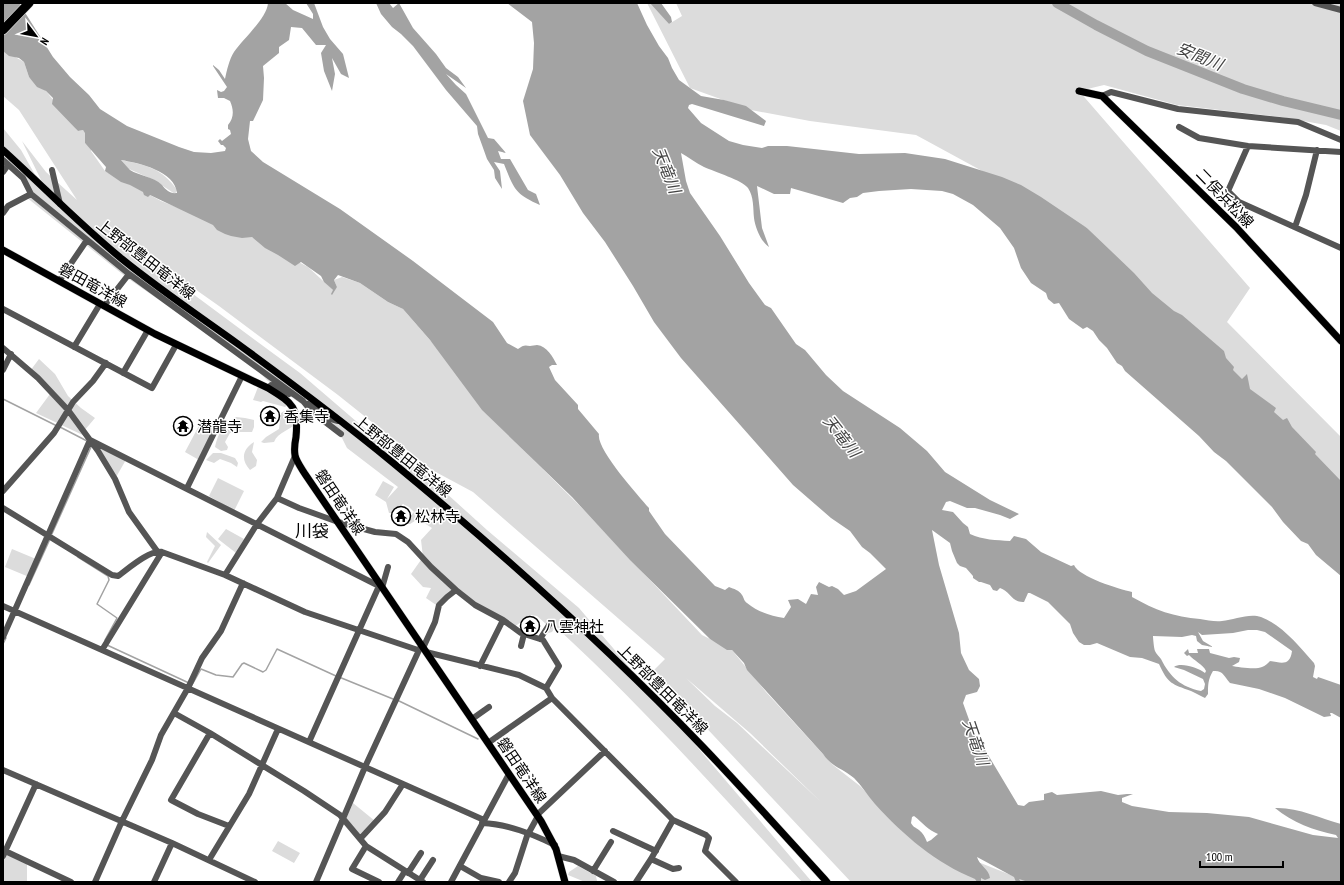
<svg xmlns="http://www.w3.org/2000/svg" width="1344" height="885" font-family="'PT Sans Narrow','Noto Sans JP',sans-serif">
  <rect width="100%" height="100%" fill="#fff"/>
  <!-- green -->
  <path fill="#dcdcdc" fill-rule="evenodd" d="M647 3H652L669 24 682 16 676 3H1341V131L1326 125 1281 117 1177 105 1104 85 1079 91 1250 288 1227 322 1341 437V490L1087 228 916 135 810 121 751 110 690 88Z
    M3 50 24 62 29 77 46 91 78 131 83 130 86 133 85 143 91 148V151L105 171 161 201 252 237 308 267 333 290 337 287 334 280 342 277 360 283 388 302 403 309 436 347 489 416 581 507 702 635 732 650 766 692 833 765 860 786 916 843 978 862 1029 882H851L653 671 665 659 473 492 432 470 338 395 219 306 131 244 145 259 168 273 193 294 274 354 300 373 357 422 435 483 487 530 579 608 812 882H802C722 796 644 708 557 628V629L555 627 552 632 545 634 546 624 537 616 531 615 514 627 454 591 439 607 426 598 431 588 423 587 411 574 423 557 421 540 432 528 418 519 410 524H403L414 512 409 507 403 504 392 513H389L386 502 375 495 383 481 394 487 387 499 398 487 347 448 341 436 310 410 268 381 251 364 126 277 26 197 31 194 23 178 3 157V128L21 150 38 180 43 184 22 141 46 172 77 200 19 110 3 96ZM686 678 750 733 821 802 737 723 715 706Z
    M121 160C146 165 162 168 177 190L175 194 154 180 129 169Z
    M39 359 55 374 68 396 81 408 95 418 84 431 89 438 36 413 50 394 30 371Z
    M258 387 277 396 288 404 285 407 263 401 261 402 253 400Z
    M291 407 297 423C290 430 278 432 274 442L264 443 261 442 266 437 279 429 281 413Z
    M236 417 245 418 254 420V427L252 432H237L230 433 225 442 228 447 227 450 221 451 215 447C218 433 223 424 236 417Z
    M203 418 217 425 199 460 185 452Z
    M94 442 127 458 115 479Z
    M254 442 252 452 257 460 256 466 250 470C240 459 243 449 254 442Z
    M213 453H221L235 458 238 463 237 467 231 463 220 459 214 463 206 460Z
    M218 478 244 491 234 511 209 496Z
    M226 529 244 539 236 553 218 539Z
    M207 532 221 545 208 563 207 562 215 546 206 537Z
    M12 549 36 559 29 577 5 567Z
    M353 803 375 821 360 835 346 819Z
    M278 841 300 853 294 863 272 851Z
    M5 851 27 861V882H3V856Z
    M578 866 596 876 597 881 585 882 568 875 569 872Z"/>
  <!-- water -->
  <path fill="#a3a3a3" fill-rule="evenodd" d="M3 3H19L53 57 70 77 89 95 100 109 127 126 179 147 194 152 211 153 225 151 226 148 223 145H221L218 141 220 139 222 141 231 134 230 130 228 129V125C234 118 234 110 230 101L224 98H218L217 90 221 92 224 91 227 87 213 66V65L219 70 225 79C227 70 229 60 234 52 243 39 267 18 268 3H285L293 10 313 19V14L306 3H314L323 27 330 39 343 54 349 78 341 74 332 58 335 74 332 91 324 71 321 53 326 45H316L302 28 291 27 289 40 279 47V53L263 66 264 78 263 100 253 121H250L248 139 251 151 263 162 340 209 413 261 493 322 507 343 518 349C523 345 525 345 530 346 532 346 535 345 537 345 547 346 553 357 557 365H552L549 367 555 380 578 405V409L599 434C596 449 638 495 649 508V511L665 534 715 586 725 590 729 587C734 589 739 590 742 595 744 598 744 601 747 603 758 612 771 616 784 618L791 607 788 600 798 599 806 604 811 594 818 595 816 587 819 582 829 587 832 586 838 589 844 595 856 591 886 569 870 553 862 547 850 531 831 518 793 485 681 358 654 322 633 286 605 242 583 213 560 175 530 135 523 101 533 69 534 43 532 22 507 3H637L647 25 659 46 668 58 672 68 679 80 701 96 724 100 746 106 766 121 764 126 692 104 689 105 688 108 701 123 729 141 743 145 762 148 768 146H787L859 154 905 153 945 159 1002 177 1021 185 1041 197 1087 228 1134 273 1152 293 1174 311 1182 315 1224 351 1226 358 1234 367 1233 370 1242 379 1247 374 1250 389 1276 408 1274 412 1283 420 1287 418 1292 427 1316 452 1315 454 1341 481V576L1316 555 1308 544 1301 541 1283 522 1272 507 1226 461 1214 452 1199 436 1125 371 1122 366 1117 363 1107 348 1099 340 1093 331 1087 327 1083 329 1069 319 1059 303 1054 304 1048 299 1046 293 1031 283 1021 268 1014 248 1000 228 973 205 953 194 942 191 911 189 879 191 863 193 857 197 850 198 843 203 791 188 790 194H774L757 186 762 228 769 247C761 242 755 227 754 218 753 208 754 197 748 188 742 180 715 172 704 167 696 163 688 157 681 153L686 181 690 193 720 236 749 283 765 305 771 308 796 344 805 350 826 375 843 391 900 428 927 451 945 472 990 500 1019 514 1010 519 1000 515 975 508H967L950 501 946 502 942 510 953 512 963 523 968 527 970 534C983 540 996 540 1010 541L1014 536 1026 539 1041 552 1071 566 1074 565C1079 577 1119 589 1132 592V597C1155 610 1174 617 1200 619 1207 620 1215 622 1222 621 1234 620 1249 613 1261 617 1282 625 1299 646 1314 663L1315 666 1313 677 1317 679 1318 677 1341 685V718L1332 713H1330L1331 716 1324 717 1285 698 1259 689 1230 683C1224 676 1223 670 1213 671 1208 679 1208 685 1208 694L1205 698C1200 696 1196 693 1191 691 1172 684 1168 684 1159 664L1142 658 1130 657 1097 643 1090 645H1084L1079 642 1073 633 1070 624 1048 602 1030 593H1028L1024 602C1012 603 1010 591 1000 588L997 591 993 590 990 585 981 582H979L973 578V576L966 568 960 566 957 563 952 551 950 543 932 530 939 565 959 633 961 653 969 670 979 679 980 686 977 692 966 695 963 703 972 728 1018 805 1024 806 1029 802 1044 800V794L1052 792 1057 795 1101 791 1118 795 1127 794H1133L1122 798V802L1132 806 1169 812 1207 813 1249 817 1313 835 1338 838 1336 835C1313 830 1293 823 1275 808 1297 807 1320 818 1341 824V882H1028L1019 879 1021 882H1016L1014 877 977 857C979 865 989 869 990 878L985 880 981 878V882H977L975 879C936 863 904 836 875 804 868 796 862 786 854 778 842 768 833 768 823 754L747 670 744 663 732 650H727L710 639 630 560 572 497 482 410 430 340 403 309 388 302 360 283 338 275 334 280 337 287 332 295 331 294 333 290 324 282 321 276 301 262 295 266 278 255 265 248 252 237 242 238 231 236 225 234 217 230 213 225 150 195 148 197 144 195 143 192 130 185 121 182 105 171 106 167 85 143V133L83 130 78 131 52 104 53 98 46 91 37 87 29 77 24 62 19 58 9 56 3 51ZM121 160C139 163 175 171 177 193 170 194 166 190 162 185 153 176 139 176 130 170 127 167 124 163 121 160ZM1248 630H1257L1265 632 1292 651C1290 666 1282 663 1270 661 1268 663 1265 666 1262 667 1256 670 1238 667 1232 666L1239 662 1240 658 1234 657 1229 658 1210 653 1209 649H1197L1198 653H1189L1188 649 1184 653 1187 656 1189 655C1194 661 1203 664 1206 671L1205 673C1198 668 1181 662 1174 667L1184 670 1203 679 1205 684 1204 689 1201 691C1181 687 1170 677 1161 659 1159 656 1156 654 1155 651 1154 649 1153 638 1153 636L1182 637 1192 635 1196 636 1197 641 1202 645 1213 647 1203 641 1198 632 1202 635 1233 633ZM914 816C923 823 928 830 938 834L931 840 927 842C925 837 923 833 919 830 915 827 913 827 911 823L912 817Z
    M376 3H389L393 8 399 3 413 28 436 54 446 68 458 77 466 88 446 74 456 85 466 94 488 138 494 139 506 153 498 151 501 159H510L528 190 536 194 540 205C515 194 514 189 504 164L494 162 500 171 502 189 495 178 494 170 487 159 482 145 478 134 477 126 446 90 413 46 401 34 392 27 381 14Z
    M650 3H661L671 17 672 22 669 24Z"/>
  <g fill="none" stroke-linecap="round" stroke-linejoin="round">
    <!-- stream -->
    <path stroke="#a3a3a3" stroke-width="1.5" d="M3 399 57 426
      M60 427 87 441
      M51 536 91 447 90 446
      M78 557 108 576 109 580 97 604 117 618 105 640
      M29 585 50 539
      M3 644 6 638
      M107 645 189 683
      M339 677 393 699
      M192 685 201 669 216 675 233 677 242 664 244 663 263 672 266 670 277 649 336 676
      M397 700 478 739"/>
    <!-- river -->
    <path stroke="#a3a3a3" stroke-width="10" d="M1057 3 1096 25 1147 51 1243 89 1283 101 1341 115"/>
    <defs>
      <path id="major" d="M1079 91 1102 96 1236 227 1341 341
        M3 150C43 186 80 225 122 259 159 289 199 316 238 344 290 382 342 421 392 462 500 551 606 646 703 747 745 791 786 837 827 882
        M3 250 155 334 268 388C292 403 299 406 296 437 295 442 294 449 295 455 296 461 302 469 305 474L541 821 556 849 565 882"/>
      <path id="highway" d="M3 30 29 3"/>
    </defs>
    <!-- major casing -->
    <use href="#major" stroke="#dbdbdb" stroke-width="8"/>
    <!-- highway casing -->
    <use href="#highway" stroke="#dbdbdb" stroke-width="10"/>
    <!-- minor -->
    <path stroke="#555" stroke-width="6" d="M1315 3 1341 10
      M1102 96 1111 92 1178 109 1298 122 1341 140
      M1179 127 1199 138 1248 146 1341 152
      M1248 146 1228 191 1239 202 1341 248
      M3 160 23 178 31 194 129 274 303 401 311 411 341 434
      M52 170 60 204
      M3 172 8 165
      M3 213 8 206 31 194
      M1295 227 1306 195 1317 150
      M59 281 87 240
      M104 306 129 274
      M3 309 152 388 176 345
      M74 347 100 304
      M3 348 38 378 68 410 98 451 115 479 129 512 157 551
      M3 370 11 354
      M123 373 148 330
      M268 388 271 385 289 394
      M308 404 331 419 338 421
      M187 488 242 376
      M3 491 54 433 73 402 93 381 106 363
      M277 498 299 508 338 522 375 532 396 534 408 542 431 567 456 590 475 605 503 620 521 633 543 640 559 666 546 688
      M3 508 112 575 118 576C128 569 149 550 162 552L225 575 305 612 418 650
      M225 575 257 524 277 498 295 456
      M382 588 388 567
      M3 606 484 820
      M3 637 90 440 379 586
      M540 639 549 625
      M521 646 524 634
      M423 648 435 622 439 605 447 597 456 590
      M102 650 162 552
      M426 652 519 675 546 688 552 698 673 820 706 835 709 838 705 851 736 882
      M480 666 503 620
      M174 713 210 733 304 791 340 815 366 846 423 882
      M472 719 489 707
      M210 733 171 800 198 814 229 826
      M309 742 379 586 381 585
      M488 743 552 698
      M3 770 172 843 255 882
      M537 815 605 751
      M482 823C508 824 532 834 555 845
      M613 831 656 851
      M360 839 385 812 403 784
      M366 846 352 869 379 882
      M3 850 71 882
      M3 856 36 784
      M558 856 574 860 614 882
      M651 859 673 869 679 868
      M209 860 249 794 278 729
      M460 866 481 878 499 882
      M593 871 611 842
      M408 873 421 853
      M420 880 433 860
      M95 882 122 821 152 760 161 735 188 688 202 658 221 631 243 583
      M154 882 172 843
      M316 882 365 767 420 648
      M398 882 405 871
      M451 882 509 774
      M509 882 515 873 527 836 538 816
      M636 882 651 859 673 820"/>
    <!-- major -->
    <use href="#major" stroke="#000" stroke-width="7"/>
    <!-- highway -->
    <use href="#highway" stroke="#000" stroke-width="9"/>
  </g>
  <!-- icons -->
  <defs>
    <symbol id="temple-ring" viewBox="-11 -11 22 22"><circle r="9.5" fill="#fff" stroke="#000" stroke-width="1.5"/><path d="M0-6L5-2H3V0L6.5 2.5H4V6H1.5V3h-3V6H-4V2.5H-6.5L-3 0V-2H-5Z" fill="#000"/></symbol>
  </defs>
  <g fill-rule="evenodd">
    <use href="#temple-ring" x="259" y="405" width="22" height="22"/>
    <use href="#temple-ring" x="172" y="415" width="22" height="22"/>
    <use href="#temple-ring" x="390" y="505" width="22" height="22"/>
    <use href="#temple-ring" x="519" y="615" width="22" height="22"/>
  </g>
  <g text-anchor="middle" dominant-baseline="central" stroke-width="3" stroke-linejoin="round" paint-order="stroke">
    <!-- street labels -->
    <g font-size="15" fill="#000" stroke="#fff">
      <text transform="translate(1225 198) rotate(46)">二俣浜松線</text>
      <text transform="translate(146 259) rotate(38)">上野部豊田竜洋線</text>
      <text transform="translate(93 285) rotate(29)">磐田竜洋線</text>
      <text transform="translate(403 456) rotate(39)">上野部豊田竜洋線</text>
      <text transform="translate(340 502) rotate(56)">磐田竜洋線</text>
      <text transform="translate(663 689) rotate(45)">上野部豊田竜洋線</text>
      <text transform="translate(522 770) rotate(56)">磐田竜洋線</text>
    </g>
    <!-- poi labels -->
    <g font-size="15" fill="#000" stroke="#fff" text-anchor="start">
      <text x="284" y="416">香集寺</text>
      <text x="197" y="426">潜龍寺</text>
      <text x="415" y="516">松林寺</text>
      <text x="544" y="626">八雲神社</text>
    </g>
    <!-- water labels -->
    <g font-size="16" font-style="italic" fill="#444" stroke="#fff">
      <text transform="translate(1200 56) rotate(22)">安間川</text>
      <text transform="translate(667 170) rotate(68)">天竜川</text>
      <text transform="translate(842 436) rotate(52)">天竜川</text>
      <text transform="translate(976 742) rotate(71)">天竜川</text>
    </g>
    <!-- quarter labels -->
    <g font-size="17" fill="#000" stroke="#fff">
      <text x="312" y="531">川袋</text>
    </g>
  </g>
  <!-- border -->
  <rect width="1344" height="885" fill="none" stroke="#000000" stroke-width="8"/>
  <!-- north arrow -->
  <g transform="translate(36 36) rotate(122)" stroke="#ffffff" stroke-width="3" paint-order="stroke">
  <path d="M0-3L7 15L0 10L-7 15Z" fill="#000000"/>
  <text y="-6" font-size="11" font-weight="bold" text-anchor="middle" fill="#000000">N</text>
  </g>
  <!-- scale -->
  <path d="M1200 861v6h83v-6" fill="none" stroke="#000000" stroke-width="2"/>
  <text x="1206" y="861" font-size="12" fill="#000000" stroke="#ffffff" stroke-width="3" paint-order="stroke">100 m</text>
</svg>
